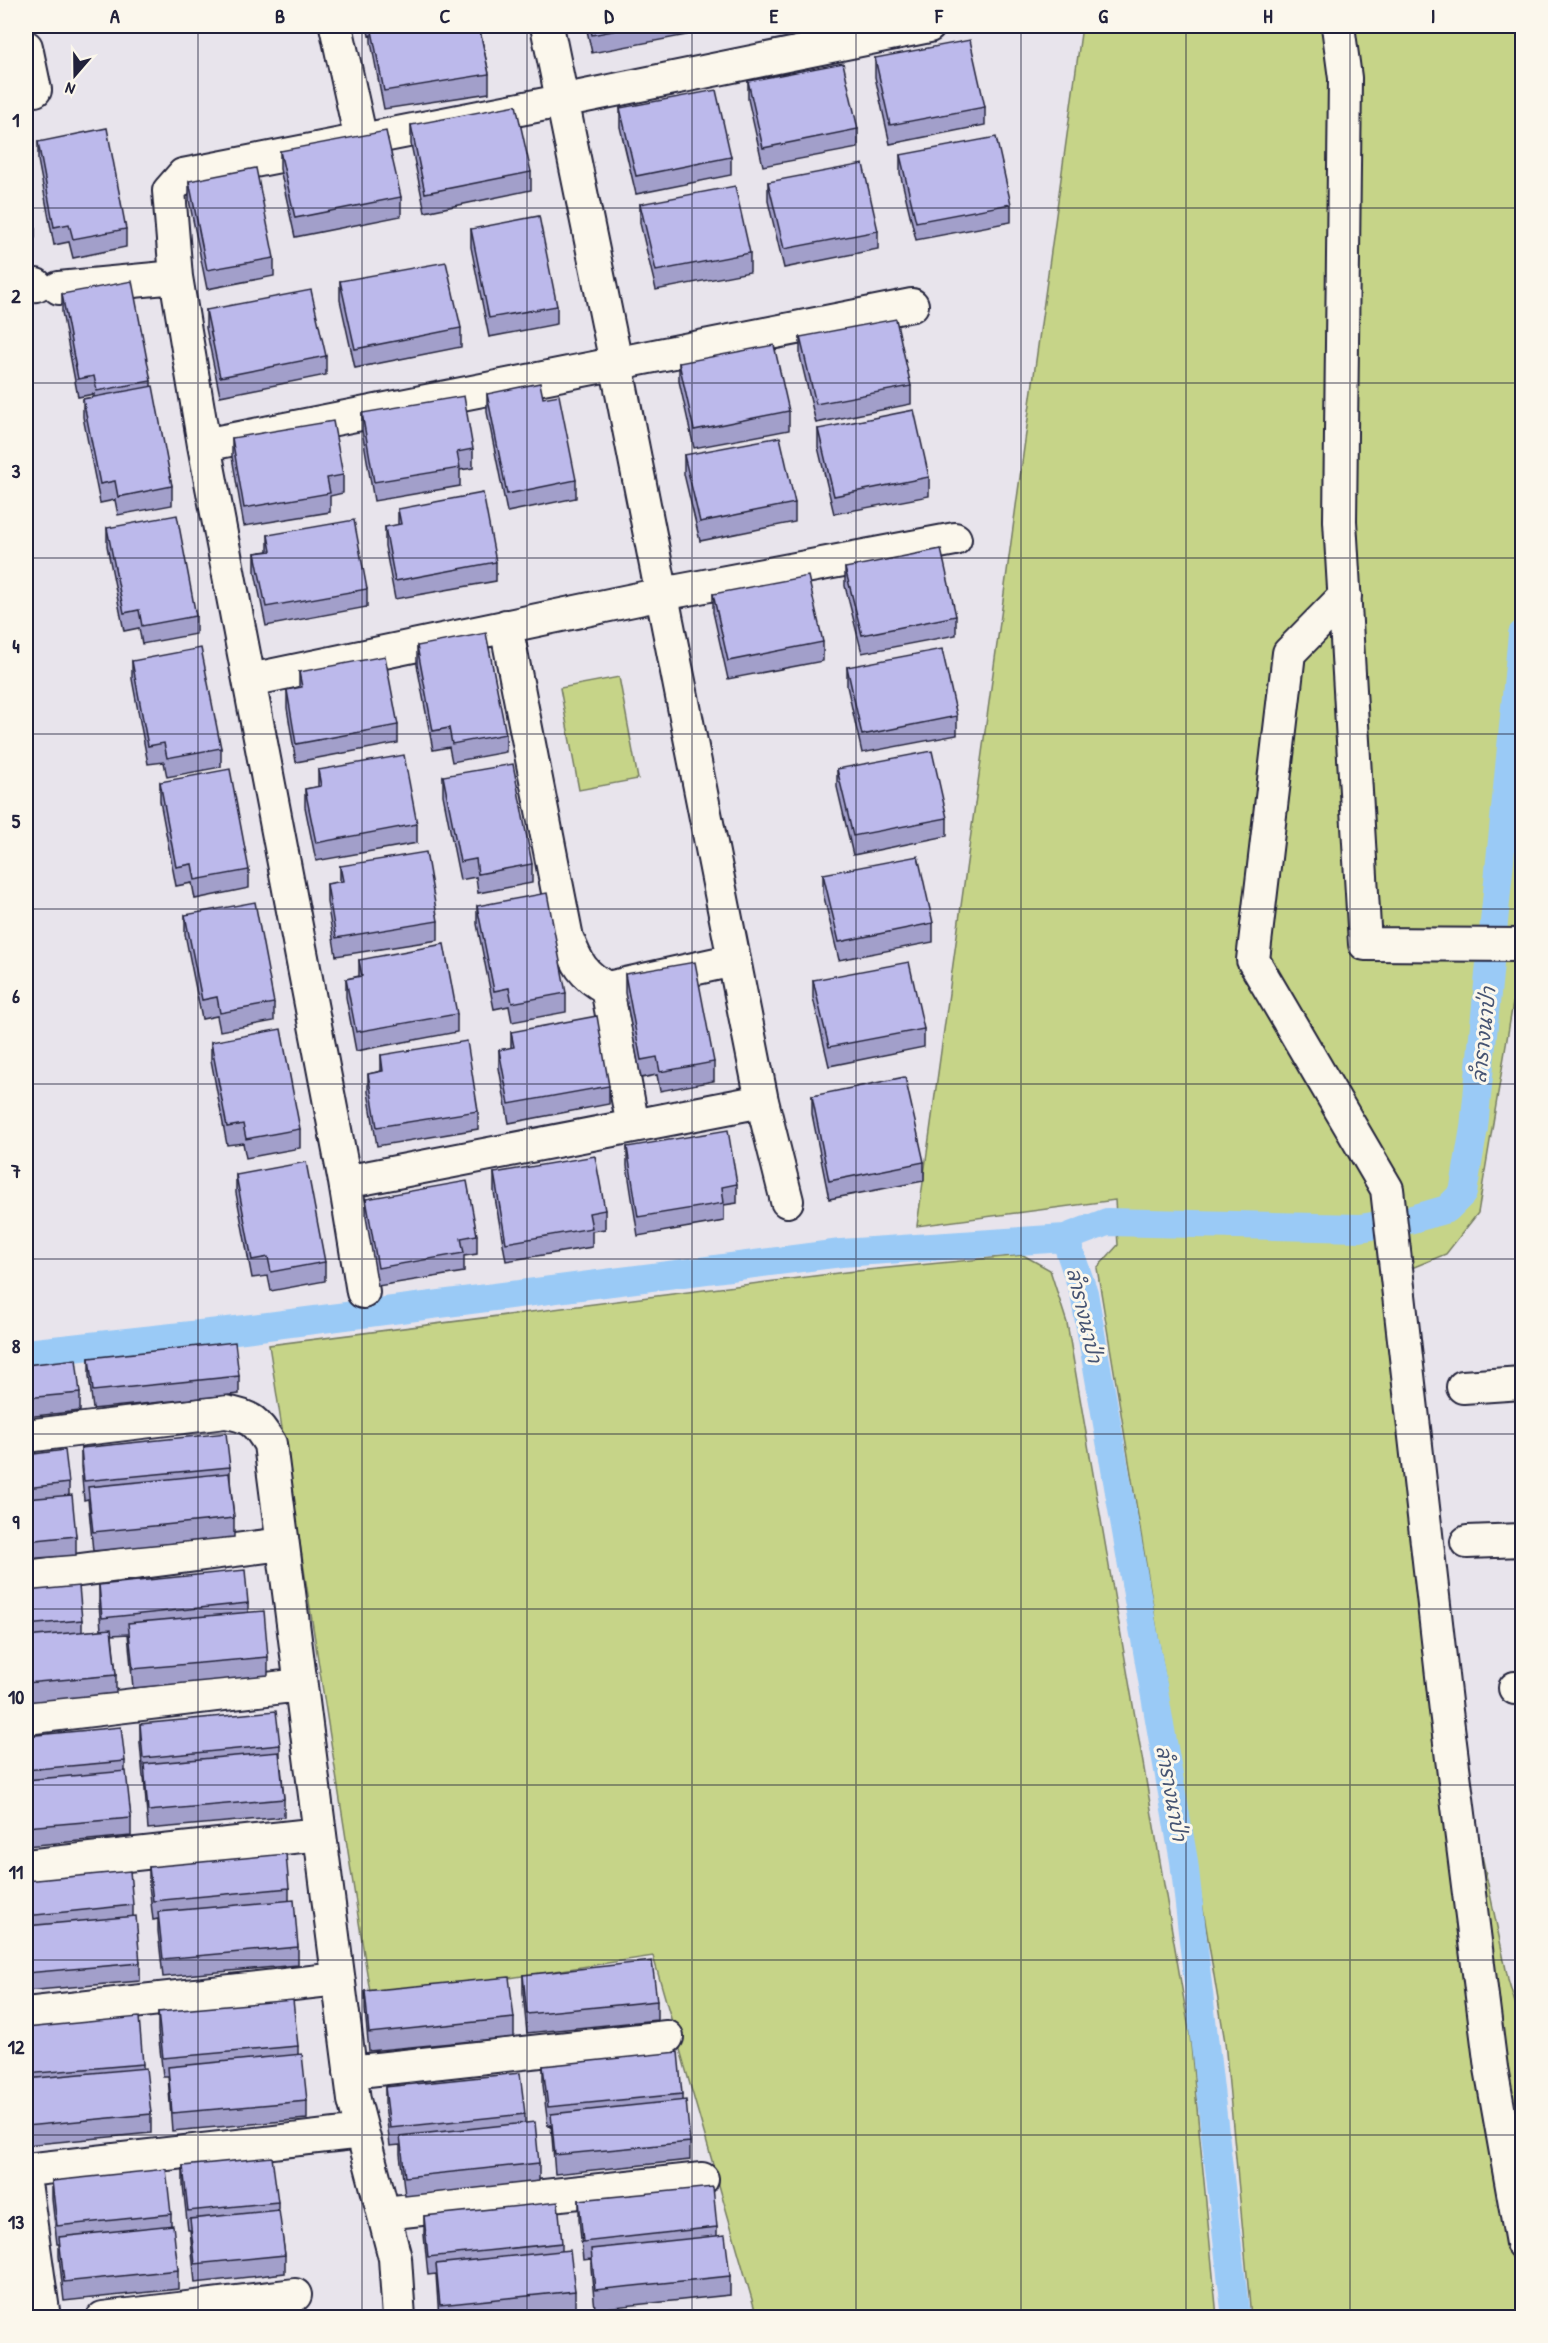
<svg xmlns="http://www.w3.org/2000/svg" width="1548" height="2343" font-family="'Patrick Hand','Playpen Sans Thai',sans-serif">
  <rect width="100%" height="100%" fill="#e8e4ec"/>
  <filter id="ink" filterUnits="userSpaceOnUse"><feTurbulence type="fractalNoise" baseFrequency=".0167" numOctaves="2"/><feDisplacementMap in="SourceGraphic" scale="12" xChannelSelector="R" yChannelSelector="G"/><feConvolveMatrix kernelMatrix="1 2 1 2 8 2 1 2 1" color-interpolation-filters="sRGB"/></filter>
  <g filter="url(#ink)">
    <!-- green -->
    <path fill="#c6d488" stroke="#747b62" stroke-width="1.5" d="M1082 26H1522V962L1519 967 1478 1213 1446 1254 1402 1272 1445 1680 1508 1979 1522 2026V2317H1251L1225 2042 1097 1268 1118 1245 1115 1200 917 1226Z
      M619 677 638 779 579 790 560 688Z
      M1023 1255 1050 1270 1067 1323 1190 2035 1217 2317H757L653 1956 371 1999 269 1345 846 1272Z"/>
    <g fill="none" stroke-linecap="round" stroke-linejoin="round">
      <!-- canal -->
      <path stroke="#9acaf6" stroke-width="28" d="M26 1353 228 1331 841 1253 1065 1238
        M1236 2318 1184 1861 1084 1293 1065 1238 1107 1222 1360 1228 1409 1220 1447 1209 1463 1193 1474 1128 1522 634"/>
      <defs>
        <path id="minor" d="M336 26 361 140
          M547 26 616 363 762 1101 787 1201
          M1338 26 1345 78 1340 521 1365 944 1522 945
          M26 47 35 90
          M26 286 36 285
          M59 288 176 277
          M204 445 912 305
          M1345 596 1289 653 1253 960 1387 1189 1446 1711 1491 2068 1522 2243
          M506 626 567 938C577 963 582 975 607 988L734 960
          M250 680 662 594 955 539
          M607 988 633 1126
          M345 1182 762 1101
          M363 1292 345 1182 204 445 176 277 169 191 183 175 561 101 929 26
          M1463 1387 1522 1383
          M26 1436 225 1412C251 1416 257 1422 270 1444L354 2100 395 2258 399 2318
          M1467 1542 1522 1540
          M26 1577 282 1544
          M1515 1688H1522
          M26 1718 300 1685
          M26 1866 320 1834
          M26 2014 338 1979
          M350 2072 667 2037
          M26 2170 362 2132
          M26 2190 44 2318
          M384 2213 702 2179
          M103 2318 295 2295"/>
      </defs>
      <!-- minor casing -->
      <use href="#minor" stroke="#22223b" stroke-width="36"/>
      <!-- minor -->
      <use href="#minor" stroke="#fbf7ec" stroke-width="32"/>
    </g>
    <!-- wall -->
    <path fill="#a29fca" stroke="#22223b" stroke-width="1.5" d="M158 26H188L159 30Z
      M367 26H479L489 74V93L384 109 371 42V35L369 36Z
      M586 26H687V35L592 53Z
      M1519 26H1522V29H1519Z
      M875 58 985 107V125L890 144 875 77Z
      M748 81 858 129V148L763 166 748 99Z
      M620 108 731 157V175L636 194 620 127Z
      M411 125 531 172V190L425 212 411 144Z
      M38 142 126 229V247L73 258 69 242 54 245 38 160Z
      M280 151 401 197V216L295 237 280 169Z
      M900 155 1011 204V222L916 240 900 173Z
      M26 162 28 188V198L35 226V238L30 239 34 262V274L26 276Z
      M189 181 274 258V276L207 289 189 200Z
      M768 182 878 231V249L784 268 768 201Z
      M640 204 750 253V272L656 290 640 223Z
      M471 229 557 306V324L489 337 471 247Z
      M340 281 461 328V347L355 368 340 300Z
      M62 294 151 381V386L172 486V505L118 515 115 500 100 503 83 417V399L94 397V394L78 397 62 312Z
      M206 310 326 356V375L220 396 206 328Z
      M800 337 911 386V404L816 423 800 356Z
      M679 363 789 411V430L694 448 679 381Z
      M487 394 576 480V498L507 512 487 412Z
      M362 413 473 449V468L460 470V486L374 501 362 431Z
      M818 429 929 477V496L834 514 818 447Z
      M232 438 343 475V493L330 496V512L244 526 232 457Z
      M684 455 795 503V522L700 541 684 474Z
      M398 509 496 562V581L395 599 385 546V527L398 525Z
      M107 528 196 616V634L142 644 139 628 124 631 107 546Z
      M268 535 367 589V607L266 626 255 572V553L268 551Z
      M845 568 956 616V635L862 653 845 586Z
      M713 594 823 642V661L728 679 713 612Z
      M417 646 506 734V752L452 762 449 747 433 750 417 665Z
      M132 661 221 748V767L167 777 164 762 148 764 132 679Z
      M847 667 957 716V735L862 753 847 686Z
      M299 672 398 725V743L296 762 287 708V690L299 687Z
      M837 769 947 818V836L853 855 837 787Z
      M318 770 417 824V843L316 861 305 807V789L318 787Z
      M443 776 532 864V883L478 893 476 877 460 880 443 795Z
      M160 782 249 870V888L195 899 192 883 176 886 160 801Z
      M340 866 438 921V940L336 956 327 902V884L340 882Z
      M823 874 933 923V942L839 960 823 893Z
      M477 906 566 993V1012L512 1022 509 1006 494 1009 477 924Z
      M185 915 274 1003V1021L220 1031 217 1016 202 1019 185 934Z
      M359 960 457 1014V1032L356 1051 346 997V979L359 976Z
      M625 974 714 1062V1081L660 1091 657 1075 641 1078 625 993Z
      M813 980 924 1029V1047L829 1066 813 998Z
      M511 1032 609 1086V1104L509 1123 499 1068V1050L511 1048Z
      M211 1042 300 1129V1148L246 1158 243 1143 227 1145 211 1060Z
      M381 1055 478 1111V1129L377 1146 368 1092V1074L381 1071Z
      M812 1096 924 1162V1181L829 1199 812 1114Z
      M627 1147 737 1184V1203L724 1205V1221L638 1236 627 1166Z
      M494 1173 605 1210V1229L592 1231V1247L506 1261 494 1192Z
      M236 1175 325 1262V1281L271 1291 268 1276 252 1278 236 1193Z
      M366 1199 477 1235V1254L464 1256V1272L378 1286 366 1217Z
      M89 1358 239 1376V1394L93 1409 89 1376Z
      M26 1365 80 1393V1411L26 1417Z
      M81 1448 230 1467V1480L234 1518V1537L93 1551 88 1499 84 1500 81 1467Z
      M26 1455 69 1483V1495L76 1536V1555L26 1559Z
      M99 1585 248 1603V1612L268 1657V1675L133 1688 128 1634 112 1635 116 1675V1693L26 1702V1591L82 1620V1632L101 1630 99 1603Z
      M140 1724 280 1745V1756L284 1799V1817L148 1829 144 1777H143L140 1743Z
      M26 1736 125 1761V1772L131 1818V1836L26 1846Z
      M149 1867 289 1888V1901L298 1947V1965L163 1977 158 1931V1919L153 1920 149 1885Z
      M26 1881 133 1905V1917L140 1963V1981L26 1991Z
      M523 1975 657 2001V2020L527 2033 523 1993Z
      M365 1991 514 2018V2037L369 2051 365 2010Z
      M158 2012 298 2046V2055L307 2101V2119L172 2131 168 2076H163L158 2031Z
      M26 2028 143 2064V2069L151 2114V2133L26 2145Z
      M543 2066 682 2094V2101L690 2142V2160L555 2174 551 2125 548 2126 543 2085Z
      M385 2087 525 2114V2123L539 2163V2181L405 2196 400 2154V2145L390 2146 385 2105Z
      M183 2166 278 2202V2210L285 2255V2273L195 2283 190 2230H188L183 2185Z
      M52 2181 171 2214V2226L178 2270V2289L64 2301 59 2256V2244H57L52 2199Z
      M579 2200 717 2227V2236L730 2276V2295L595 2309 591 2268V2259L583 2260 579 2219Z
      M424 2216 562 2243V2251L575 2291V2310L499 2318H439L436 2274 428 2275 424 2235Z"/>
    <!-- building -->
    <path fill="#bcb9eb" stroke="#22223b" stroke-width="1.5" d="M371 26H479L489 74 384 91Z
      M590 26H639L592 35Z
      M970 40 985 107 890 125 875 58Z
      M843 63 858 129 763 148 748 81Z
      M716 90 731 157 636 176 620 108Z
      M516 105 531 172 425 193 411 125Z
      M107 128 126 229 73 239 69 224 54 227 38 142Z
      M386 131 401 197 295 218 280 151Z
      M996 137 1011 204 916 222 900 155Z
      M26 162 28 188H26Z
      M863 164 878 231 784 249 768 182Z
      M256 168 274 258 207 270 189 181Z
      M735 186 750 253 656 271 640 204Z
      M29 198 35 226 26 228V199Z
      M539 216 557 306 489 318 471 229Z
      M29 231 34 262 26 263V232Z
      M446 262 461 328 355 349 340 281Z
      M132 281 151 381 97 391 94 376 78 379 62 294Z
      M311 290 326 356 220 377 206 310Z
      M896 319 911 386 816 404 800 337Z
      M774 345 789 411 694 430 679 363Z
      M540 383 543 398 559 395 576 480 507 494 487 394Z
      M153 386 172 486 118 497 115 481 100 484 83 399Z
      M464 396 473 449 457 452 460 468 374 482 362 413Z
      M914 410 929 477 834 496 818 429Z
      M333 421 343 475 327 478 330 493 244 508 232 438Z
      M780 437 795 503 700 522 684 455Z
      M483 493 496 562 395 581 385 527 401 524 398 509Z
      M177 515 196 616 142 626 139 610 124 613 107 528Z
      M354 520 367 589 266 607 255 553 271 551 268 535Z
      M941 549 956 616 862 635 845 568Z
      M808 576 823 642 728 661 713 594Z
      M486 633 506 734 452 744 449 728 433 731 417 646Z
      M201 648 221 748 167 758 164 743 148 746 132 661Z
      M942 649 957 716 862 735 847 667Z
      M385 656 398 725 296 744 287 690 302 687 299 672Z
      M932 751 947 818 853 836 837 769Z
      M404 755 417 824 316 843 305 789 321 786 318 770Z
      M513 764 532 864 478 874 476 859 460 862 443 776Z
      M230 769 249 870 195 880 192 864 176 867 160 782Z
      M426 852 438 921 336 938 327 884 343 881 340 866Z
      M918 856 933 923 839 942 823 874Z
      M547 893 566 993 512 1003 509 988 494 991 477 906Z
      M255 902 274 1003 220 1013 217 997 202 1000 185 915Z
      M444 944 457 1014 356 1032 346 979 362 976 359 960Z
      M695 962 714 1062 660 1072 657 1057 641 1060 625 974Z
      M909 962 924 1029 829 1047 813 980Z
      M597 1016 609 1086 509 1104 499 1050 514 1047 511 1032Z
      M281 1029 300 1129 246 1139 243 1124 227 1127 211 1042Z
      M467 1041 478 1111 377 1127 368 1074 383 1071 381 1055Z
      M905 1077 924 1162 829 1181 812 1096Z
      M728 1130 737 1184 722 1187 724 1203 638 1217 627 1147Z
      M595 1156 605 1210 589 1213 592 1228 506 1243 494 1173Z
      M306 1162 325 1262 271 1272 268 1257 252 1260 236 1175Z
      M467 1181 477 1235 461 1238 464 1253 378 1268 366 1199Z
      M235 1342 239 1376 93 1391 89 1358Z
      M76 1359 80 1393 26 1398V1365Z
      M226 1433 230 1467 84 1481 81 1448Z
      M65 1450 69 1483 26 1488V1455Z
      M229 1473 234 1518 93 1532 88 1487Z
      M72 1495 76 1536 26 1541V1499Z
      M245 1570 248 1603 102 1618 99 1585Z
      M79 1586 82 1620 26 1625V1591Z
      M264 1611 268 1657 133 1669 128 1623Z
      M111 1629 116 1675 26 1683V1637Z
      M276 1711 280 1745 143 1758 140 1724Z
      M121 1727 125 1761 26 1770V1736Z
      M279 1752 284 1799 148 1811 144 1764Z
      M126 1771 131 1818 26 1827V1780Z
      M286 1854 289 1888 153 1901 149 1867Z
      M130 1871 133 1905 26 1916V1881Z
      M294 1900 298 1947 163 1959 158 1912Z
      M136 1916 140 1963 26 1973V1926Z
      M652 1961 657 2001 527 2014 523 1975Z
      M509 1977 514 2018 369 2033 365 1991Z
      M293 2000 298 2046 163 2058 158 2012Z
      M139 2017 143 2064 26 2074V2028Z
      M678 2052 682 2094 548 2107 543 2066Z
      M302 2054 307 2101 172 2113 168 2067Z
      M146 2068 151 2114 26 2126V2079Z
      M520 2073 525 2114 390 2128 385 2087Z
      M686 2100 690 2142 555 2155 551 2114Z
      M535 2122 539 2163 405 2177 400 2136Z
      M272 2157 278 2202 188 2211 183 2166Z
      M166 2169 171 2214 57 2226 52 2181Z
      M713 2187 717 2227 583 2242 579 2200Z
      M558 2202 562 2243 428 2257 424 2216Z
      M279 2210 285 2255 195 2264 190 2219Z
      M173 2225 178 2270 64 2282 59 2237Z
      M725 2235 730 2276 595 2290 591 2249Z
      M570 2250 575 2291 440 2305 436 2264Z"/>
  </g>
  <!-- grid -->
  <path fill="none" stroke="#22223b" stroke-width="1.5" stroke-opacity="0.55" d="M198 26V2318M362 26V2318M527 26V2318M692 26V2318M856 26V2318M1021 26V2318M1186 26V2318M1350 26V2318M26 208H1522M26 383H1522M26 558H1522M26 734H1522M26 909H1522M26 1084H1522M26 1259H1522M26 1434H1522M26 1609H1522M26 1785H1522M26 1960H1522M26 2135H1522"/>
  <g text-anchor="middle" dominant-baseline="central" stroke-width="6" stroke-linejoin="round" paint-order="stroke">
    <!-- water labels -->
    <g font-size="20" font-style="italic" fill="#465473" stroke="#fbf7ec">
      <text transform="translate(1483 1035) rotate(-84)">ลำรางนาป่า</text>
      <text transform="translate(1085 1315) rotate(77)">ลำรางนาป่า</text>
      <text transform="translate(1172 1793) rotate(80)">ลำรางนาป่า</text>
    </g>
  </g>
  <!-- margin -->
  <rect width="1548" height="2343" fill="none" stroke="#fbf7ec" stroke-width="66"/>
  <!-- north arrow -->
  <g transform="translate(75 75) rotate(200)" stroke="#fbf7ec" stroke-width="4.5" paint-order="stroke">
  <path d="M0-4.5L10 22L0 15L-10 22Z" fill="#22223b"/>
  <text y="-9" font-size="16" font-weight="bold" text-anchor="middle" fill="#22223b">N</text>
  </g>
  <rect x="33" y="33" width="1482" height="2277" fill="none" stroke="#22223b" stroke-width="2"/>
  <g font-size="20" text-anchor="middle" font-weight="bold" fill="#22223b">
    <text x="115" y="23">A</text>
    <text x="280" y="23">B</text>
    <text x="445" y="23">C</text>
    <text x="609" y="23">D</text>
    <text x="774" y="23">E</text>
    <text x="939" y="23">F</text>
    <text x="1103" y="23">G</text>
    <text x="1268" y="23">H</text>
    <text x="1433" y="23">I</text>
    <text x="16" y="127">1</text>
    <text x="16" y="303">2</text>
    <text x="16" y="478">3</text>
    <text x="16" y="653">4</text>
    <text x="16" y="828">5</text>
    <text x="16" y="1003">6</text>
    <text x="16" y="1178">7</text>
    <text x="16" y="1353">8</text>
    <text x="16" y="1529">9</text>
    <text x="16" y="1704">10</text>
    <text x="16" y="1879">11</text>
    <text x="16" y="2054">12</text>
    <text x="16" y="2229">13</text>
  </g>
</svg>
